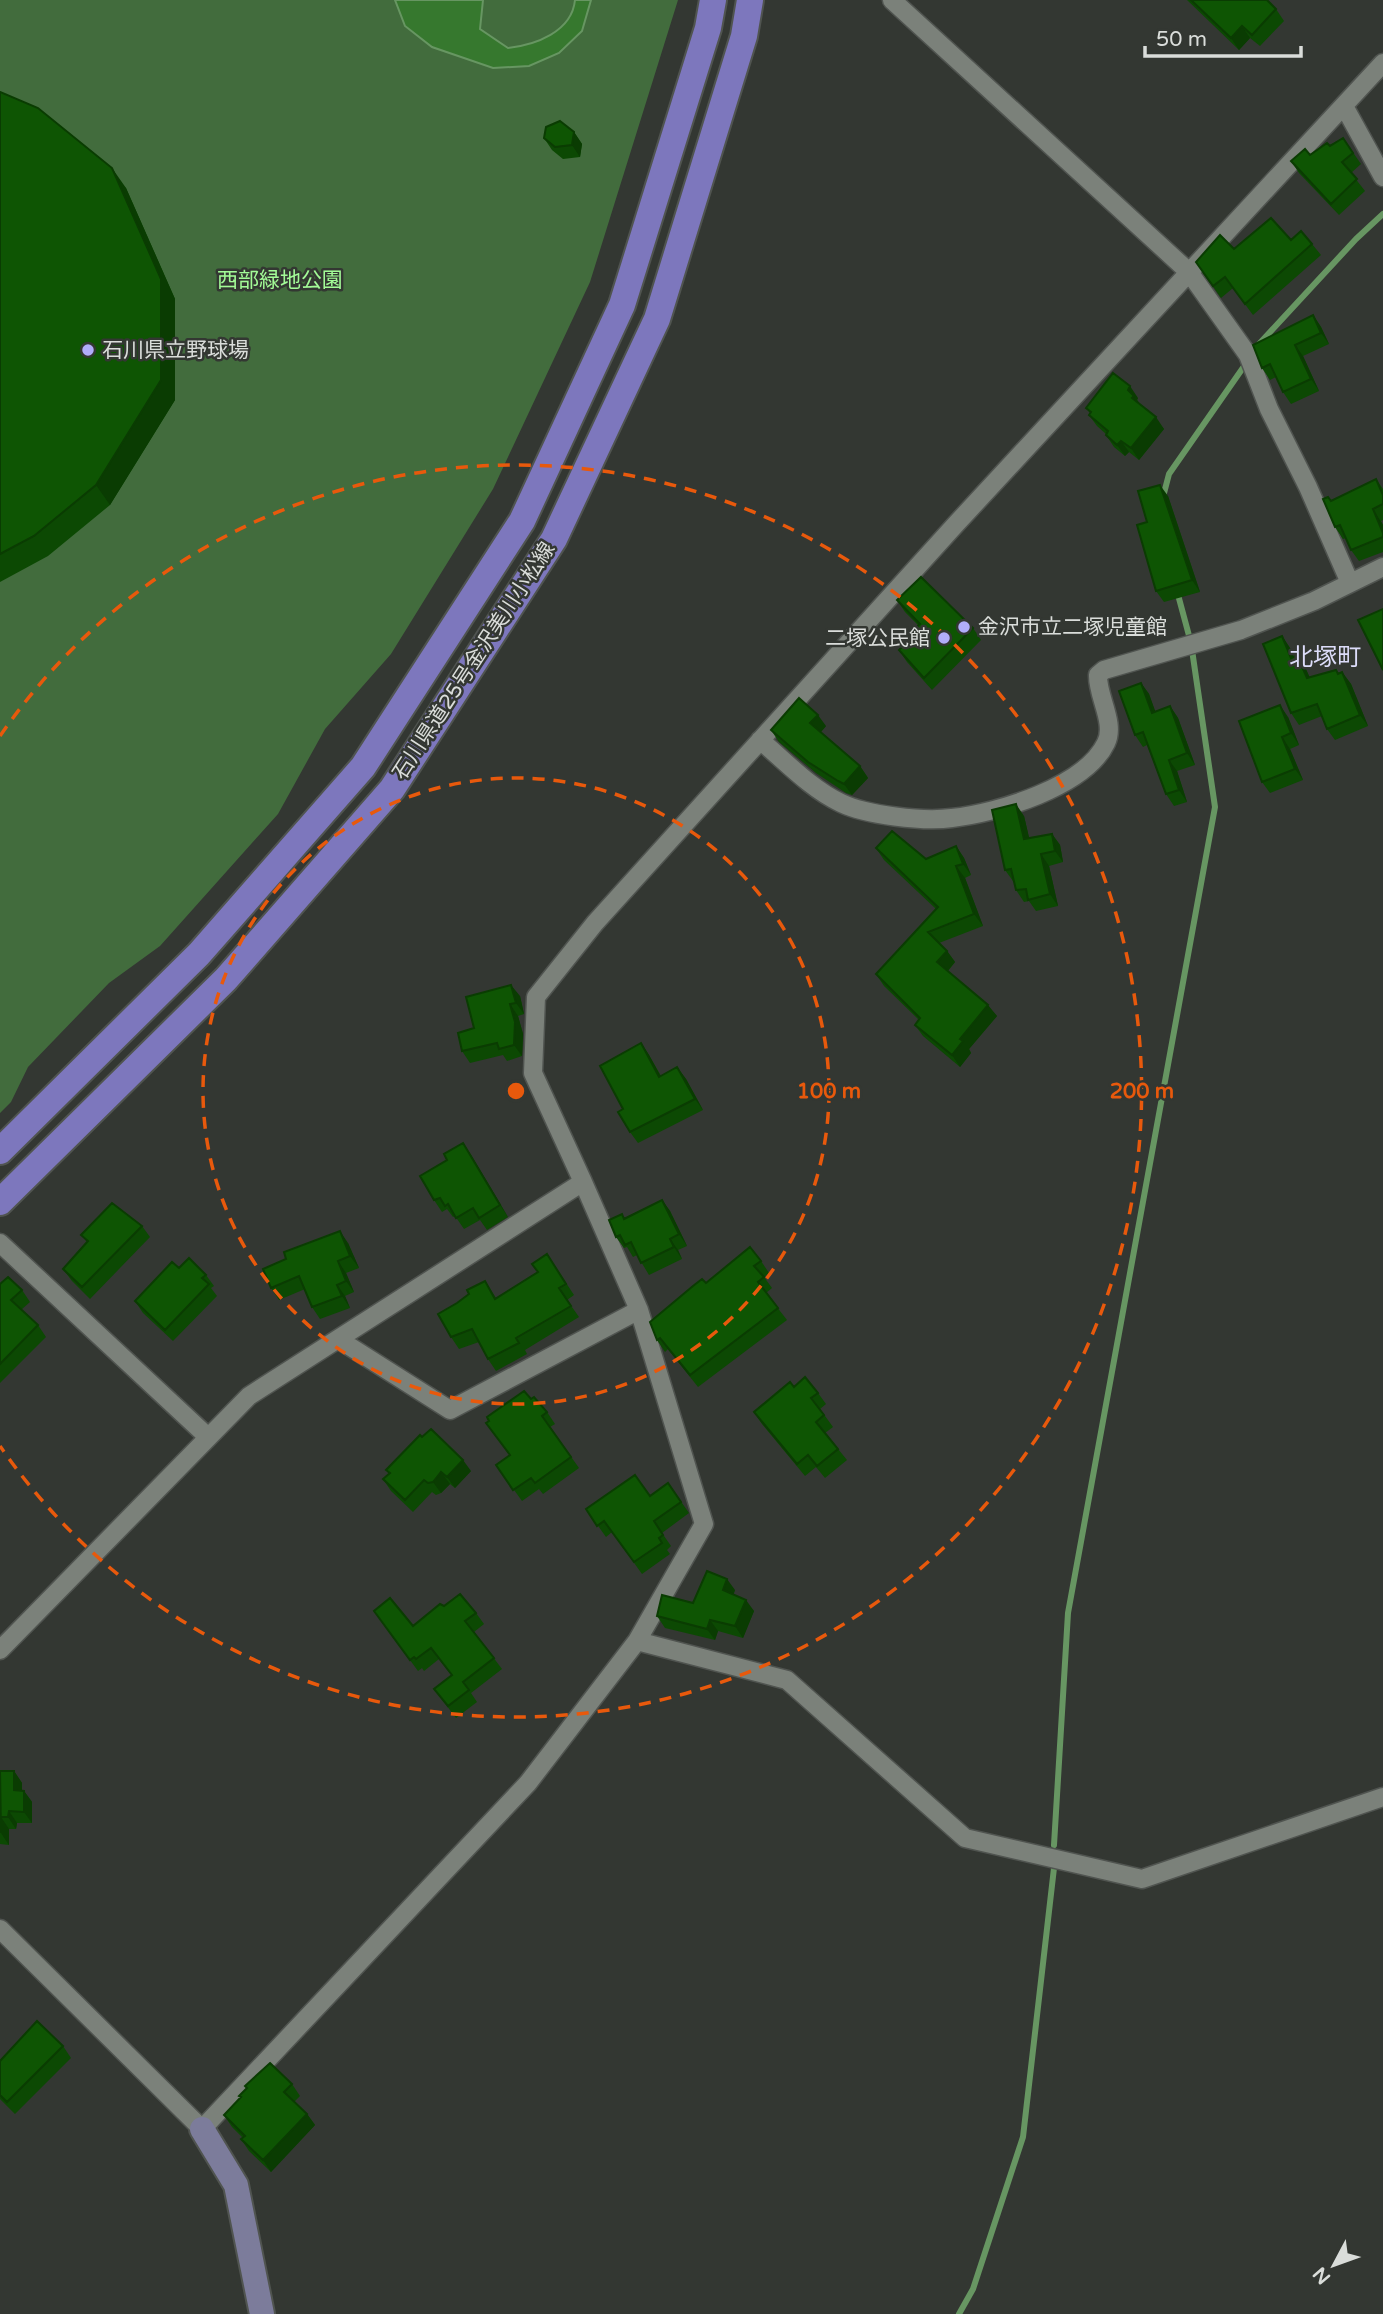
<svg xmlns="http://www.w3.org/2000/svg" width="1383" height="2314" font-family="'Varela Round','Noto Sans JP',sans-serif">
  <rect width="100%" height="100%" fill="#333732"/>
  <!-- green -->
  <path fill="#426c3d" d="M0 0H678L590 282 493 489 391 654 325 729 278 814 160 946 109 983 28 1067 11 1102 0 1113Z"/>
  <!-- water -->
  <path fill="#36782e" stroke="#679662" stroke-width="2" d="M395 0H483L480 29 508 48C535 45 572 32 575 0H591L582 31 559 53 529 66 493 68 432 47 405 26Z"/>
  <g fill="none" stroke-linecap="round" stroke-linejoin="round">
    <!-- stream -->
    <path stroke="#679662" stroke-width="6" d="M1259 344 1356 239 1383 214
      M1163 497 1169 474 1247 362
      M1054 1845 1068 1613 1215 807 1191 643 1177 591
      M959 2314 973 2289 1023 2137 1054 1868"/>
    <defs>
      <path id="street" d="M892 0 1189 272 1248 355 1269 409 1308 487 1350 583
        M1344 106 1383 177
        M760 740C785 761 811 789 841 803 866 815 923 822 952 818 997 813 1085 787 1106 743 1116 723 1097 696 1098 675L1104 670 1241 630 1314 601 1383 567
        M583 1182 639 1310
        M0 1243 208 1437
        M338 1339 450 1410 639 1310 704 1524 637 1641
        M0 1650 249 1396 583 1182 533 1073 536 997 595 923 956 524 1383 63
        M0 1929 202 2129 528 1783 637 1641 787 1680 965 1838 1142 1879 1383 1797"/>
      <path id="secondary" d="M202 2129 236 2185 262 2314"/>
      <path id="primary" d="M0 1151 199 954 363 767 522 521 622 305 708 28 713 0
        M0 1202 226 979 392 789 554 539 657 319 744 36 750 0"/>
    </defs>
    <!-- street casing -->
    <use href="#street" stroke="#505450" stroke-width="21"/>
    <!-- secondary casing -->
    <use href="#secondary" stroke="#505450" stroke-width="28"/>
    <!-- primary casing -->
    <use href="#primary" stroke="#505450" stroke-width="30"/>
    <!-- street -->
    <use href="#street" stroke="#7b817a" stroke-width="18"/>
    <!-- secondary -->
    <use href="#secondary" stroke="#7c7c9b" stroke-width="24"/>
    <!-- primary -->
    <use href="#primary" stroke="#7d77bd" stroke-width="26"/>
  </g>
  <!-- wall -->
  <path fill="#0c4903" d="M1187 0H1267L1276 9 1284 21 1260 46 1250 38 1239 50Z
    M0 92 126 188 175 299V400L110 505 48 556 0 582Z
    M574 132 582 144 580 157 563 159 552 150 544 138Z
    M1343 138 1361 164 1351 173 1365 191 1339 215 1299 173 1291 161 1310 155Z
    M1291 240 1312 244 1321 255 1253 315 1233 288 1221 298 1196 262 1234 249Z
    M1313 315 1321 327 1329 344 1303 356 1319 391 1291 404 1283 392 1276 377 1270 380 1262 368Z
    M1138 398 1137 400 1141 405 1164 429 1139 460 1129 452 1125 456 1114 447 1106 435V434L1097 426 1089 415 1090 413 1086 408Z
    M1376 479 1383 489V520L1381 521 1383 525V552L1359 561 1351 550 1346 538 1343 539 1335 527 1328 497 1332 501Z
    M1168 496 1200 592 1164 602 1156 591 1147 522Z
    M897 600 973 628 981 640 932 690 907 662 899 650 906 643 918 625 905 612Z
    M1282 636 1290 648 1294 657 1297 655 1305 667 1310 678 1336 670 1339 674 1342 672 1351 684 1368 726 1335 740 1327 729 1322 716 1299 725 1291 713Z
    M1141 683 1149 694 1155 712 1170 706 1178 718 1195 765 1177 771 1187 802 1174 806 1166 794 1147 745 1143 747 1135 735Z
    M1288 717 1299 745 1290 749 1303 780 1270 793 1262 782Z
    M826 726 821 732 860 766 868 778 852 795 846 793 816 773 779 742 771 730Z
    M1024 816 1029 838 1052 834 1060 845 1063 862 1049 866 1058 906 1036 911 1029 901 1024 902 1016 890 1014 881H1013L1005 870Z
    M956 846 964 858 971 875 965 878 983 926 939 943 947 951 955 962 948 971 997 1016 969 1049 971 1053 960 1067 923 1036 915 1025 919 1020 884 986 876 974 936 909 884 860 876 848 926 859Z
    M520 996 524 1014 518 1016 523 1034 522 1056 507 1061 503 1055 470 1063 462 1051 474 1028Z
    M641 1043 649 1055 661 1076 677 1067 686 1079 703 1110 638 1143 630 1132 623 1109Z
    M471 1155 508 1217 487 1230 480 1220 464 1229 455 1216 453 1217 447 1209 442 1212 434 1200Z
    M662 1200 670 1211 687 1246 678 1250 682 1259 649 1275 637 1255 633 1257 627 1247 624 1248 616 1237 625 1218Z
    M142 1226 150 1237 90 1299 72 1281 63 1269 87 1242 81 1235Z
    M348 1243 359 1268 346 1273 354 1292 345 1296 350 1308 320 1319 312 1307 305 1289 279 1300 271 1288Z
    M547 1254 574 1295 567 1300 579 1317 525 1350 527 1354 496 1371 488 1359 479 1342 459 1349 451 1337 457 1303 485 1281 496 1298 538 1272Z
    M761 1261 769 1273 764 1277 772 1288 766 1293 787 1320 698 1387 668 1349 665 1352 657 1340 706 1283Z
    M179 1268 206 1275 214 1286 211 1288 217 1296 173 1341 143 1313 135 1301Z
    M0 1284 22 1290 30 1302 21 1310 38 1325 46 1337 0 1383Z
    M794 1387 818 1393 826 1404 820 1409 833 1427 825 1433 847 1460 825 1478 816 1467 805 1476 762 1424 754 1412Z
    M531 1399 547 1412 555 1424 550 1427 579 1468 543 1494 539 1489 522 1501 496 1465 510 1455 486 1423Z
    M386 1470 471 1471 455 1488 450 1484 441 1493 436 1495 432 1492 413 1512 391 1491 383 1479 389 1474Z
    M668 1483 689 1513 662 1533 671 1546 667 1550 670 1554 642 1574 612 1532 606 1537 586 1509 650 1496Z
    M735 1590 733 1595 754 1611 743 1638 718 1631 715 1640 665 1628 657 1616Z
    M444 1606 476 1613 484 1624 474 1632 502 1669 471 1693 477 1702 456 1718 434 1689 452 1676 439 1659 424 1671 422 1668 418 1671 374 1611 413 1626Z
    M0 1771H14L22 1783V1791H24L32 1802V1823H17L16 1829H9V1845L0 1844Z
    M63 2046 71 2058 15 2114 0 2099V2061Z
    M292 2084 300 2096 294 2102 307 2114 315 2125 271 2172 249 2151 241 2139 243 2138 232 2127 224 2115 241 2098 247 2088 245 2086Z"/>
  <!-- shaded-wall -->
  <path fill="#0a3c02" d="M1242 26 1250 38 1239 50 1231 38Z
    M574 132 582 144 580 157 572 145Z
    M112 168 126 188 175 299V400L110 505 96 485Z
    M1313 315 1321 327 1329 344 1321 333Z
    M1295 345 1303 356 1319 391 1311 379Z
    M1130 386 1138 398 1137 400 1142 408 1140 410 1128 390Z
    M1156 417 1164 429 1139 460 1131 448Z
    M1121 441 1129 452 1125 456 1117 445Z
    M1160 485 1168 496 1200 592 1192 580Z
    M1373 509 1383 525V533Z
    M1282 636 1290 648 1299 670 1291 658Z
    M1297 655 1305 667 1315 690 1307 678Z
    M1342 672 1351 684 1368 726 1360 715Z
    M1141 683 1149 694 1160 724 1152 713Z
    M1280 705 1288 717 1299 745 1291 733Z
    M1170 706 1178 718 1195 765 1187 753Z
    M818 715 826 726 818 735 810 723Z
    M1282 737 1290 749 1303 780 1295 769Z
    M1169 760 1177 771 1187 802 1179 790Z
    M860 766 868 778 852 795 844 784Z
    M1016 804 1024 816 1032 850 1024 839Z
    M1052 834 1060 845 1063 862 1055 851Z
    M956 846 964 858 971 875 963 864Z
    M1041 854 1049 866 1058 906 1050 894Z
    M956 866 965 878 983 926 974 914Z
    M947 951 955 962 945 974 937 962Z
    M511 985 520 996 524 1014 516 1003Z
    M510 1004 518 1016 523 1034 522 1056 514 1045Z
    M988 1005 997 1016 969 1049 971 1053 960 1067 952 1055 960 1039Z
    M641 1043 649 1055 667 1088 659 1077Z
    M677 1067 686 1079 703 1110 695 1099Z
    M463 1143 471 1155 508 1217 500 1205Z
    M662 1200 670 1211 687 1246 679 1234Z
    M340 1231 348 1243 359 1268 350 1256Z
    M670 1239 678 1250 682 1259 674 1247Z
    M338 1261 346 1273 354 1292 346 1281Z
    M337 1285 345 1296 350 1308 342 1296Z
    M463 1460 471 1471 455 1488 447 1477Z
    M441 1472 450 1484 441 1493 433 1482Z
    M727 1579 735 1590 731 1602 723 1590Z
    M746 1600 754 1611 743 1638 735 1626Z
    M710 1620 718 1631 715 1640 707 1629Z
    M14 1771 22 1783V1802L14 1790Z
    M24 1791 32 1802V1823L24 1812Z
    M9 1811 17 1823 16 1829 8 1817Z
    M1 1817 9 1829V1845L1 1833Z
    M307 2114 315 2125 271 2172 263 2160Z"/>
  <!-- building -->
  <path fill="#0e5503" stroke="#0a3c02" stroke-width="2" d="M1191 0H1267L1276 9 1252 35 1242 26 1231 38Z
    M0 92 38 108 112 168 161 279V380L96 485 34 536 0 554Z
    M560 121 574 132 572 145 555 147 544 138 546 127Z
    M1343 138 1353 153 1342 162 1357 179 1331 204 1291 161 1305 149 1310 155 1327 143 1330 146Z
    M1271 218 1291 240 1301 231 1312 244 1245 304 1225 277 1213 286 1196 262 1220 235 1234 249Z
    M1313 315 1321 333 1295 345 1311 379 1283 392 1270 364 1262 368 1253 345Z
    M1113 373 1130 386 1128 390 1134 396 1132 398 1156 417 1131 448 1121 441 1117 445 1106 435 1108 431 1089 415 1091 412 1086 408Z
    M1376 479 1383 495V504L1373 509 1383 533V537L1351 550 1340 525 1335 527 1323 499 1328 497 1331 501Z
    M1160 485 1192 580 1156 591 1137 525 1147 522 1138 491Z
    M921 577 973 628 924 678 899 650 906 643 903 639 920 624 897 600Z
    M1383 609V670L1358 620Z
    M1282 636 1291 658 1297 655 1307 678 1336 670 1338 674 1342 672 1360 715 1327 729 1317 704 1291 713 1263 644Z
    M1141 683 1152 713 1170 706 1187 753 1169 760 1179 790 1166 794 1143 732 1135 735 1119 691Z
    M799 698 818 715 810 723 860 766 844 784 838 781 808 762 771 730Z
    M1280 705 1291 733 1282 737 1295 769 1262 782 1239 721Z
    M1016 804 1024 839 1052 834 1055 851 1041 854 1050 894 1028 900 1026 889 1016 890 1011 869 1005 870 992 810Z
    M892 831 926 859 956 846 963 864 956 866 974 914 928 932 947 951 937 962 988 1005 960 1039 963 1041 952 1055 915 1025 920 1018 876 974 938 907 876 848Z
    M511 985 516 1003 510 1004 515 1022 514 1045 499 1049 497 1043 462 1051 458 1033 474 1028 466 997Z
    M641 1043 659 1077 677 1067 695 1099 630 1132 618 1112 623 1109 600 1066Z
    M463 1143 500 1205 479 1218 473 1208 456 1218 448 1204 445 1206 440 1198 434 1200 420 1176 447 1160 444 1154Z
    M662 1200 679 1234 670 1239 674 1247 641 1263 631 1242 625 1245 620 1235 616 1237 609 1220 622 1214 624 1219Z
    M112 1203 142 1226 82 1287 63 1269 88 1241 81 1235Z
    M340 1231 350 1256 338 1261 346 1281 337 1285 342 1296 312 1307 299 1276 271 1288 263 1269 286 1259 284 1252Z
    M750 1247 761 1261 754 1266 764 1277 758 1282 778 1308 690 1375 660 1338 657 1340 650 1322 693 1286 702 1279 706 1283Z
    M547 1254 566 1284 559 1288 571 1306 516 1338 519 1343 488 1359 472 1329 451 1337 438 1314 457 1303 469 1294 467 1290 485 1281 495 1299 538 1272 532 1264Z
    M189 1258 206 1275 202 1278 209 1284 165 1330 135 1301 172 1262 179 1268Z
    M8 1277 22 1290 11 1300 38 1325 0 1364V1284Z
    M805 1377 818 1393 811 1398 824 1415 816 1422 838 1449 817 1466 808 1455 797 1464 754 1412 790 1382 794 1387Z
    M524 1391 531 1399 534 1397 547 1412 542 1416 571 1457 535 1483 531 1478 513 1490 496 1465 510 1455 486 1423 489 1421 487 1417Z
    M431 1429 463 1460 447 1477 441 1472 433 1482 428 1483 424 1480 405 1500 383 1479 390 1473 386 1470 420 1435 422 1437Z
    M635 1475 650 1496 668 1483 681 1502 654 1521 663 1535 659 1538 662 1543 634 1562 604 1521 597 1526 586 1509Z
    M707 1571 727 1579 723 1590 746 1600 735 1626 710 1620 707 1629 657 1616 662 1595 693 1603Z
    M460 1594 476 1613 465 1621 494 1658 463 1682 469 1690 448 1706 434 1689 452 1675 431 1648 416 1659 414 1657 410 1660 374 1611 390 1598 413 1626 440 1604 444 1606Z
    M0 1771H14V1790L24 1791V1812L9 1811 8 1817H1V1833Z
    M37 2021 63 2046 7 2102 0 2095V2061Z
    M270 2063 292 2084 284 2092 307 2114 263 2160 241 2139 245 2136 224 2115 241 2097 239 2096 247 2088 245 2086Z"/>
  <!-- distance rings -->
  <g fill="none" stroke="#e8590c" stroke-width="3.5" stroke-dasharray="12 9">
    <circle cx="516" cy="1091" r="313"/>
    <path d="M0 736A626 626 0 1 1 0 1446"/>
  </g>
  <!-- markers -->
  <g fill="#b1adfa" stroke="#333732" stroke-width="2.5">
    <circle cx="88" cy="350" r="7"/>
    <circle cx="964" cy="627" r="7"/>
    <circle cx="944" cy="638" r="7"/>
  </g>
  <g text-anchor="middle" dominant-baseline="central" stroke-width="5" stroke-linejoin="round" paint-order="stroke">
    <!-- park labels -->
    <g font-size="21" fill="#a3fb97" stroke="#333732">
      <text x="280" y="280">西部緑地公園</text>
    </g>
    <!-- poi labels -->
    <g font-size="21" fill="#daddda" stroke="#333732" text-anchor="start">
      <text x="102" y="350">石川県立野球場</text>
      <text x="978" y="627">金沢市立二塚児童館</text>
      <text x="930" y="638" text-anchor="end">二塚公民館</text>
    </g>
    <!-- street labels -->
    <g font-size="21" fill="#daddda" stroke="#333732">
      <text transform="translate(474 661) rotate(-57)">石川県道25号金沢美川小松線</text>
    </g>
    <!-- quarter labels -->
    <g font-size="24" fill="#dcdcf9" stroke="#333732">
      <text x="1325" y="657">北塚町</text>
    </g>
  </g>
  <circle cx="516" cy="1091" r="10" fill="#e8590c" stroke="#333732" stroke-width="3.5"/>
  <g font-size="21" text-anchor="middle" font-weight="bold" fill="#e8590c" stroke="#333732" stroke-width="5" stroke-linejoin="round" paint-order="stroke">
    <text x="829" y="1098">100 m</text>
    <text x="1142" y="1098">200 m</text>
  </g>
  <!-- north arrow -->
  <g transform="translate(1334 2265) rotate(229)" stroke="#333732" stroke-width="5" paint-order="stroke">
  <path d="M0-5L12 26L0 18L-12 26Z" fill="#daddda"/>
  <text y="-10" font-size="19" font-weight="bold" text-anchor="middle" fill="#daddda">N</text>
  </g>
  <!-- scale -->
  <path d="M1145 46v10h156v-10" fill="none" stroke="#daddda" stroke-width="3.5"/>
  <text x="1156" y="46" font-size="21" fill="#daddda" stroke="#333732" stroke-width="5" paint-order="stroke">50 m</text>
</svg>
